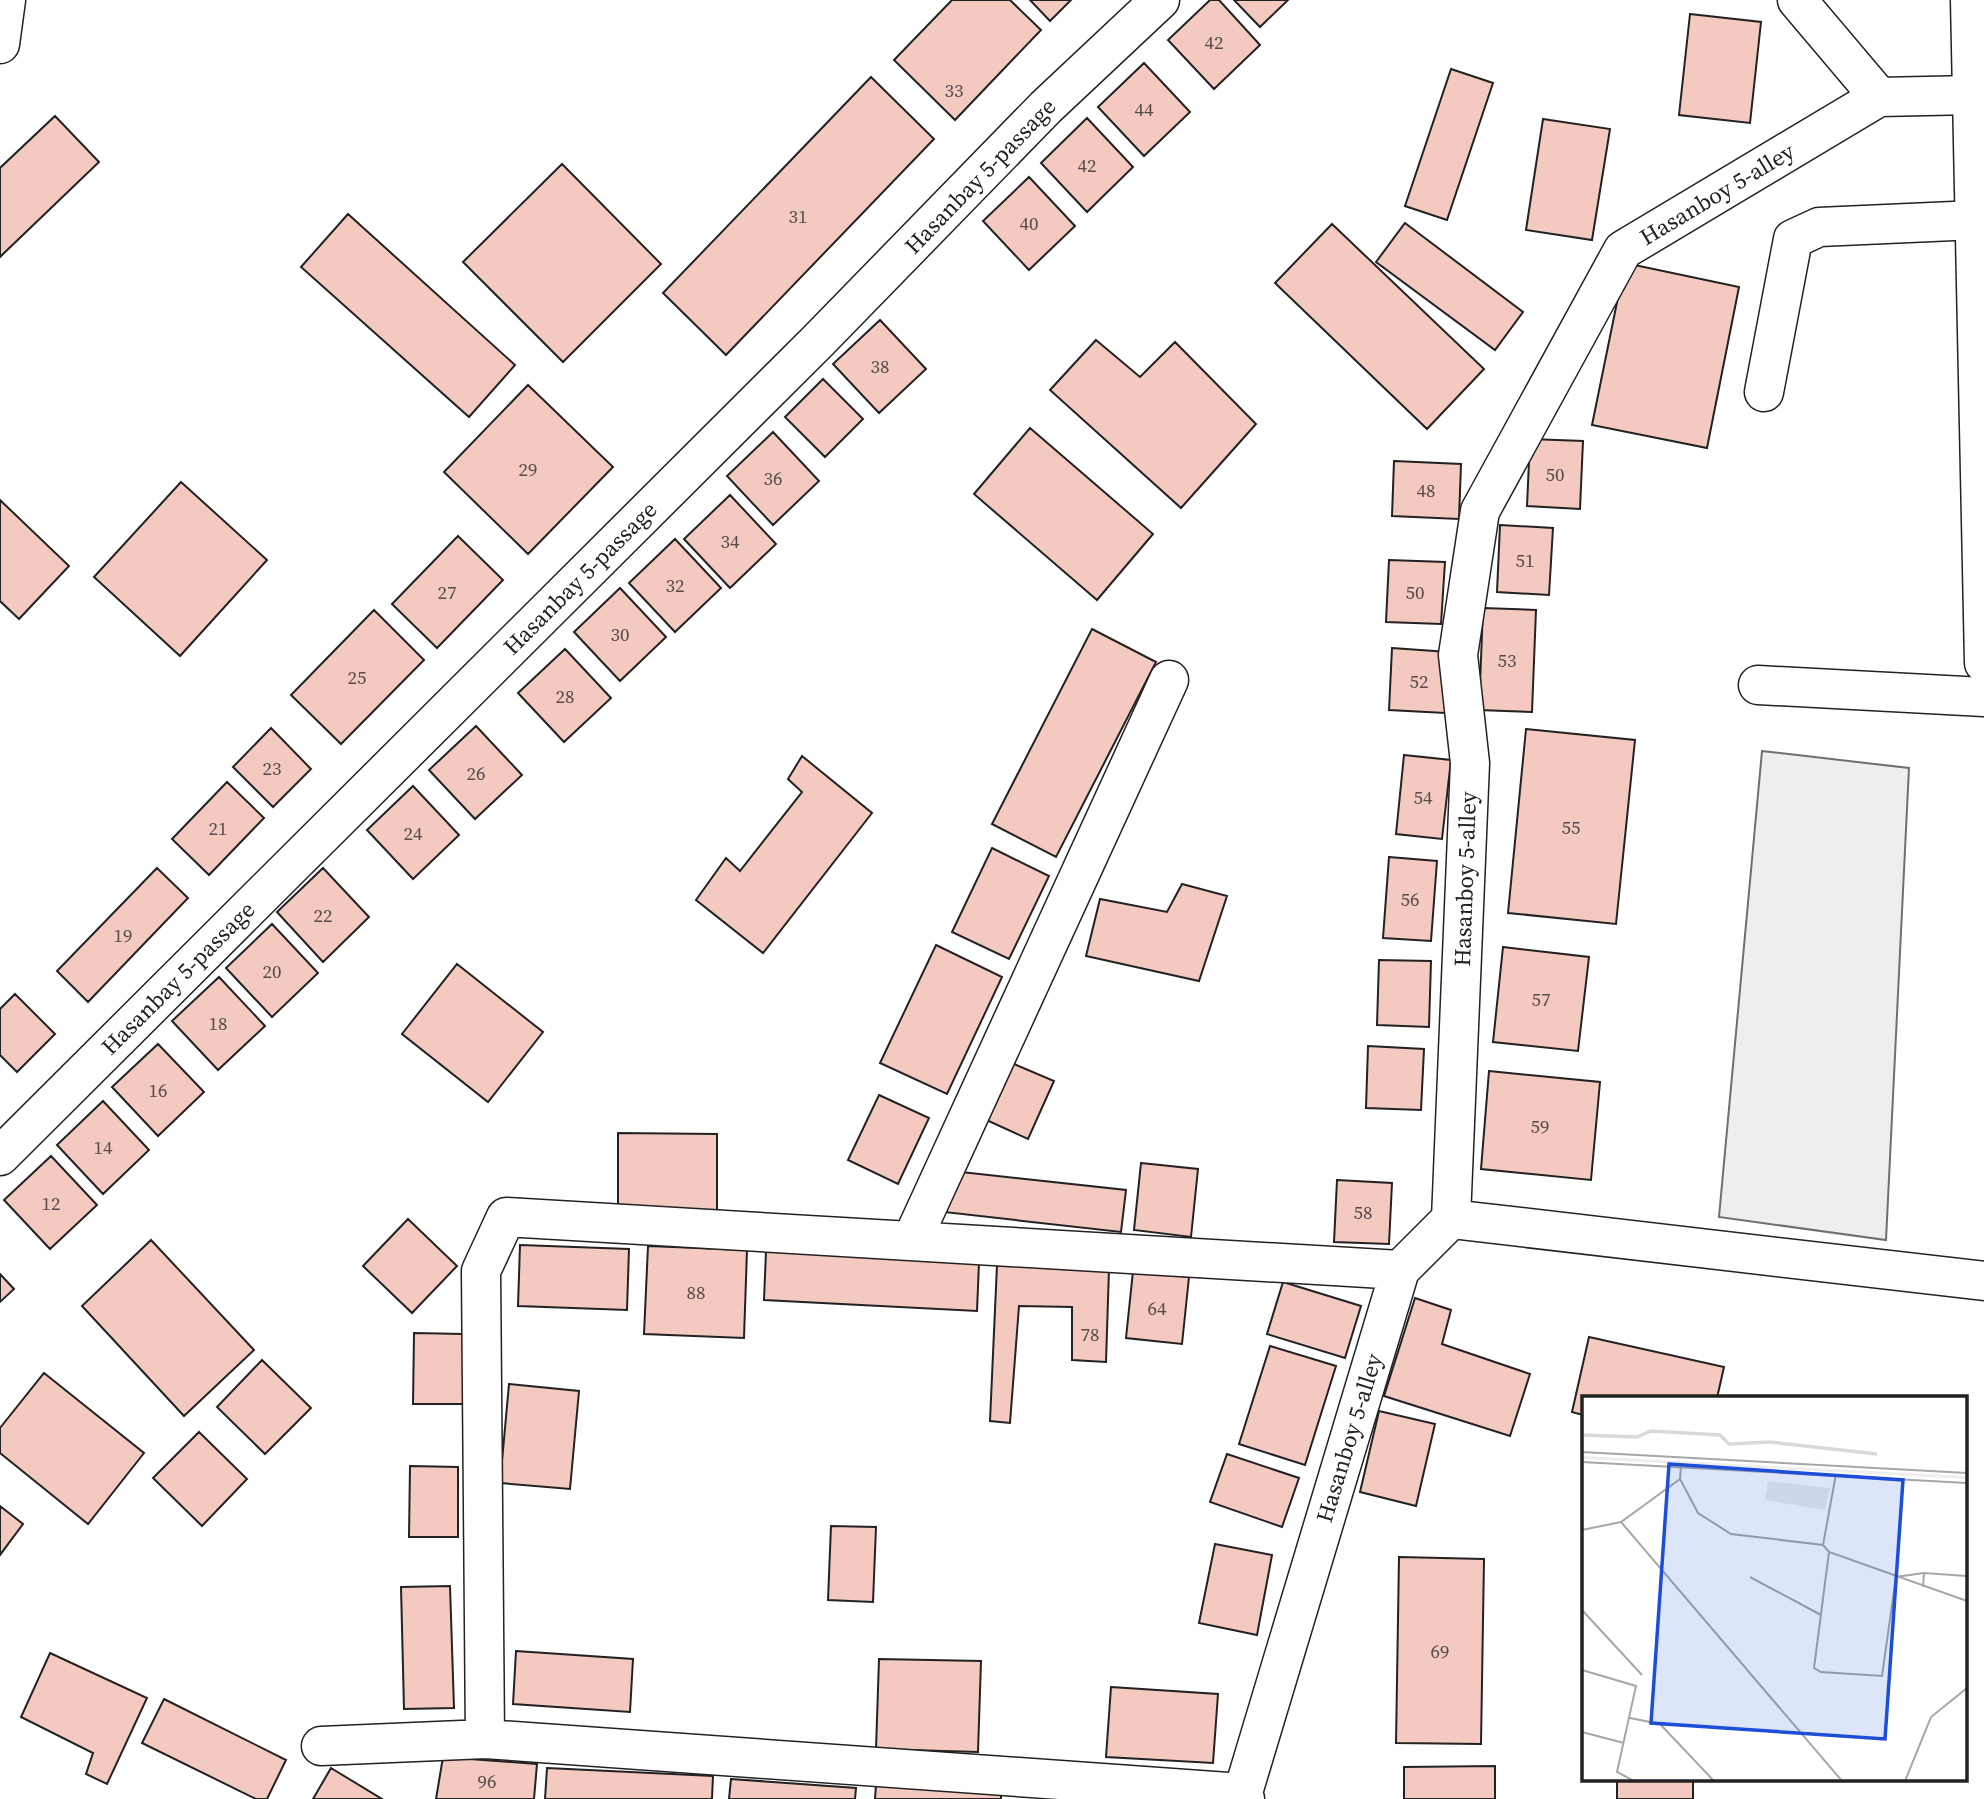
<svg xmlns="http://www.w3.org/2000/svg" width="1984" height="1799" font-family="'Source Serif 4',serif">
  <rect width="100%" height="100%" fill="#fff"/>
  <!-- green -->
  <path fill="#eee" stroke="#6f6f6f" stroke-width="2" d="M1762 751 1909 768 1886 1240 1719 1217Z"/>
  <!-- building -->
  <path fill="#f3c9c0" stroke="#222" stroke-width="2" d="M952 0H1010L1041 30 955 120 894 60Z
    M1030 0H1071L1050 21Z
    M1210 0H1219L1260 45 1214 89 1168 40Z
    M1234 0H1288L1260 27Z
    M1690 14 1761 22 1750 123 1679 115Z
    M1144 63 1190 112 1144 156 1098 107Z
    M1451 69 1493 83 1447 220 1405 206Z
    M871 77 934 139 726 355 663 293Z
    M55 116 99 162 0 257V168Z
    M1087 118 1133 167 1087 212 1041 163Z
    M1543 119 1610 129 1592 240 1526 230Z
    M562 164 661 264 563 362 463 262Z
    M1029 177 1075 226 1029 270 983 221Z
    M348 214 515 365 469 417 301 267Z
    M1405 223 1523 312 1495 350 1376 262Z
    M1332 224 1484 369 1427 429 1275 283Z
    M1625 263 1739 287 1707 448 1592 425Z
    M880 320 926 369 879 413 833 364Z
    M1096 340 1140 377 1175 342 1256 424 1181 508 1050 390Z
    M823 379 863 419 825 457 785 417Z
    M528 385 613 467 528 554 444 472Z
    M1030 428 1153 534 1097 600 974 494Z
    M773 432 819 481 773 525 727 476Z
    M1530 439 1583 441 1580 509 1527 506Z
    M1394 461 1461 464 1459 519 1392 516Z
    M181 482 267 560 180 656 94 577Z
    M730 495 776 544 730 588 684 539Z
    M0 500 69 566 19 619 0 601Z
    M1500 525 1553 528 1549 595 1497 592Z
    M458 536 503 580 437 648 392 604Z
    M675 539 721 588 675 632 629 583Z
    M1389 560 1445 562 1441 624 1386 622Z
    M620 588 666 637 620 681 574 632Z
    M1483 608 1536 610 1532 712 1479 710Z
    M374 610 424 660 341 744 291 695Z
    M1092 629 1156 662 1056 857 992 824Z
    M1392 648 1448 652 1445 713 1389 710Z
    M565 649 611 698 564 742 518 693Z
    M476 726 522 775 475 819 429 770Z
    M271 728 311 769 273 807 233 767Z
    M1526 729 1635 740 1616 924 1508 913Z
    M1404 755 1451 760 1442 839 1396 834Z
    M802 756 872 813 763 953 696 900 726 858 740 871 802 792 788 779Z
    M227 782 264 818 209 875 172 839Z
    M413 786 459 835 413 879 367 830Z
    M992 848 1049 876 1009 959 952 932Z
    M1389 857 1437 861 1431 941 1383 938Z
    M157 868 188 898 88 1002 57 971Z
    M323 868 369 917 323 962 277 912Z
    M1182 884 1227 896 1199 981 1086 956 1100 899 1167 912Z
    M272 924 318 973 272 1017 226 968Z
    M936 945 1002 977 947 1094 880 1063Z
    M1503 947 1589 957 1578 1051 1493 1042Z
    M1379 960 1431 961 1429 1027 1377 1025Z
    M457 964 543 1032 488 1102 402 1034Z
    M219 977 265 1026 218 1070 172 1021Z
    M15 994 55 1034 17 1072 0 1055V1009Z
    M158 1044 204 1092 158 1136 112 1087Z
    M1368 1046 1424 1049 1421 1110 1366 1108Z
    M1007 1061 1054 1081 1028 1139 982 1118Z
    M1489 1071 1600 1082 1591 1180 1481 1169Z
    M879 1095 929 1118 898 1184 848 1160Z
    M103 1101 149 1150 103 1194 57 1145Z
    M618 1133 717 1134V1210H618Z
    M51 1156 97 1205 50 1249 4 1200Z
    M1141 1163 1198 1169 1191 1237 1134 1230Z
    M961 1172 1126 1190 1121 1232 944 1212Z
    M1337 1180 1392 1183 1389 1244 1334 1242Z
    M408 1219 457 1266 412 1313 363 1266Z
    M151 1240 254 1350 184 1416 82 1306Z
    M520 1245 629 1249 627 1310 518 1306Z
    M648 1246 747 1250 744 1338 644 1334Z
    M766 1251 979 1263 977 1311 764 1300Z
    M997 1265 1109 1269 1106 1362 1072 1360V1307L1019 1306 1010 1423 990 1421Z
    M1133 1271 1189 1277 1182 1344 1126 1338Z
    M0 1274 14 1289 0 1302Z
    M1283 1282 1361 1306 1345 1358 1267 1334Z
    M1415 1298 1451 1310 1442 1344 1530 1374 1510 1436 1384 1396Z
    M414 1333 463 1334V1404H413Z
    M1589 1337 1724 1367 1717 1398H1583V1415L1572 1412Z
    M1270 1346 1336 1366 1305 1465 1239 1444Z
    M262 1360 311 1408 265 1454 217 1407Z
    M44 1373 144 1453 88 1524 0 1453V1428Z
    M509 1384 579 1391 570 1489 500 1483Z
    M1379 1411 1435 1424 1416 1506 1360 1492Z
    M199 1432 247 1479 202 1526 153 1478Z
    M1227 1454 1299 1478 1282 1527 1210 1502Z
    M410 1466 458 1467V1537H409Z
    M0 1506 23 1524 0 1555Z
    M831 1526 876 1527 873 1602 828 1600Z
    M1215 1544 1272 1555 1257 1635 1199 1623Z
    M1399 1557 1484 1559 1481 1744 1396 1743Z
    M450 1586 454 1708 404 1709 401 1587Z
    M516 1651 633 1659 630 1712 513 1704Z
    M50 1653 147 1698 107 1784 86 1774 93 1753 21 1717Z
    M879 1659 981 1661 978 1752 876 1749Z
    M1111 1687 1218 1694 1213 1763 1106 1757Z
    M164 1699 286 1760 267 1799H256L142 1743Z
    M443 1757 537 1764 534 1799H436Z
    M1495 1766V1799H1404V1767Z
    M331 1768 382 1799H313Z
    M547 1768 713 1776 712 1799H545Z
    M731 1779 856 1788 855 1799H729Z
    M1617 1780H1693V1799H1617Z
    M876 1785 1001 1794V1799H875Z"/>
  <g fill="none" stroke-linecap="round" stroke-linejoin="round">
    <defs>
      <path id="minor" d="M1797 0 1879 97 1973 95
        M0 44 6 0
        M1764 392 1793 239 1819 227 1976 220
        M1758 685 1984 697
        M0 1156 818 341 1046 107 1160 0
        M1451 1219 1984 1281
        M912 1240 1169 680
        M485 1739 481 1271 506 1217 1400 1270
        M321 1746 485 1739 1242 1793 1245 1799
        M1241 1799 1400 1270 1451 1219 1470 763 1458 655 1480 511 1623 250 1879 97"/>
      <path id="highway" d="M1970 0 1984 663"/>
    </defs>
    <!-- minor casing -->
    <use href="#minor" stroke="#222" stroke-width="41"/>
    <!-- highway casing -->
    <use href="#highway" stroke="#222" stroke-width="41"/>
    <!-- minor -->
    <use href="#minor" stroke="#fff" stroke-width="38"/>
    <!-- highway -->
    <use href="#highway" stroke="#fff" stroke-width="38"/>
  </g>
  <g text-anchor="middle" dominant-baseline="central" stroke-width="5" stroke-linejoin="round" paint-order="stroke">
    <!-- number labels -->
    <g font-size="19" fill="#564c4a">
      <text x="1214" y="42">42</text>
      <text x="954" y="90">33</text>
      <text x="1144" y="109">44</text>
      <text x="1087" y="165">42</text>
      <text x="798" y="216">31</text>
      <text x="1029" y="223">40</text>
      <text x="880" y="366">38</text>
      <text x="528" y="469">29</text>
      <text x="1555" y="474">50</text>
      <text x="773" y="478">36</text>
      <text x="1426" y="490">48</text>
      <text x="730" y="541">34</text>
      <text x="1525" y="560">51</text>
      <text x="675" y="585">32</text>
      <text x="447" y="592">27</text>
      <text x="1415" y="592">50</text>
      <text x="620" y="634">30</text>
      <text x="1507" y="660">53</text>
      <text x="357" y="677">25</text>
      <text x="1419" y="681">52</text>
      <text x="565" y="696">28</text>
      <text x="272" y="768">23</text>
      <text x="476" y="773">26</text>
      <text x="1423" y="797">54</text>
      <text x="1571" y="827">55</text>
      <text x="218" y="828">21</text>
      <text x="413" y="833">24</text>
      <text x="1410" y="899">56</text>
      <text x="323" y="915">22</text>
      <text x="123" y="935">19</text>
      <text x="272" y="971">20</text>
      <text x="1541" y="999">57</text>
      <text x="218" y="1023">18</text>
      <text x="158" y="1090">16</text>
      <text x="1540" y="1126">59</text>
      <text x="103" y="1147">14</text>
      <text x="51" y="1203">12</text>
      <text x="1363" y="1212">58</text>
      <text x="696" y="1292">88</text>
      <text x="1157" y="1308">64</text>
      <text x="1090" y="1334">78</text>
      <text x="1440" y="1651">69</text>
      <text x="487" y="1781">96</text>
    </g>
    <!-- street labels -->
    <g font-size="23" fill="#222" stroke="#fff">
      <text transform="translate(980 176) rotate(-46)">Hasanbay 5-passage</text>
      <text transform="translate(1717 194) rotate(-31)">Hasanboy 5-alley</text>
      <text transform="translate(580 578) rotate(-45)">Hasanbay 5-passage</text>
      <text transform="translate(1465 879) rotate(-88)">Hasanboy 5-alley</text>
      <text transform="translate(178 978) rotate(-45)">Hasanbay 5-passage</text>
      <text transform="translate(1349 1438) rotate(-73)">Hasanboy 5-alley</text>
    </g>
  </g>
  <!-- overview -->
  <g transform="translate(1582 1396)">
    <rect width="385" height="385" fill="#fff"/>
    <path d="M0 60 385 80V83L0 63ZM186 85 248 92 243 114 183 104Z" fill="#eee"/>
    <path fill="none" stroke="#d9d9d9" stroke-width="3.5" d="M0 39 55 41 69 35 138 39 147 48 188 46 295 58"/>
    <path fill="none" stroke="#a7a7a7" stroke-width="2" d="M0 56 385 77M0 66 385 87M98 83 116 117 149 138 241 149 247 156 385 205M39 126 260 385M0 134 39 126 98 83 99 70M241 149 254 78M247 156 232 272 239 276 300 280 314 181 342 177M168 181 239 219M341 191 342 177 385 180M0 214 60 279M0 274 54 290 35 376 52 385M48 322 78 328 132 385M0 336 42 347M323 385 349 321 385 292"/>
    <path fill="#1d4ed8" fill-opacity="0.15" stroke="#1d4ed8" stroke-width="3.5" d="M87 68 321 84 303 343 69 327Z"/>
    <rect width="385" height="385" fill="none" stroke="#222" stroke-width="3.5"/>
  </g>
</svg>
